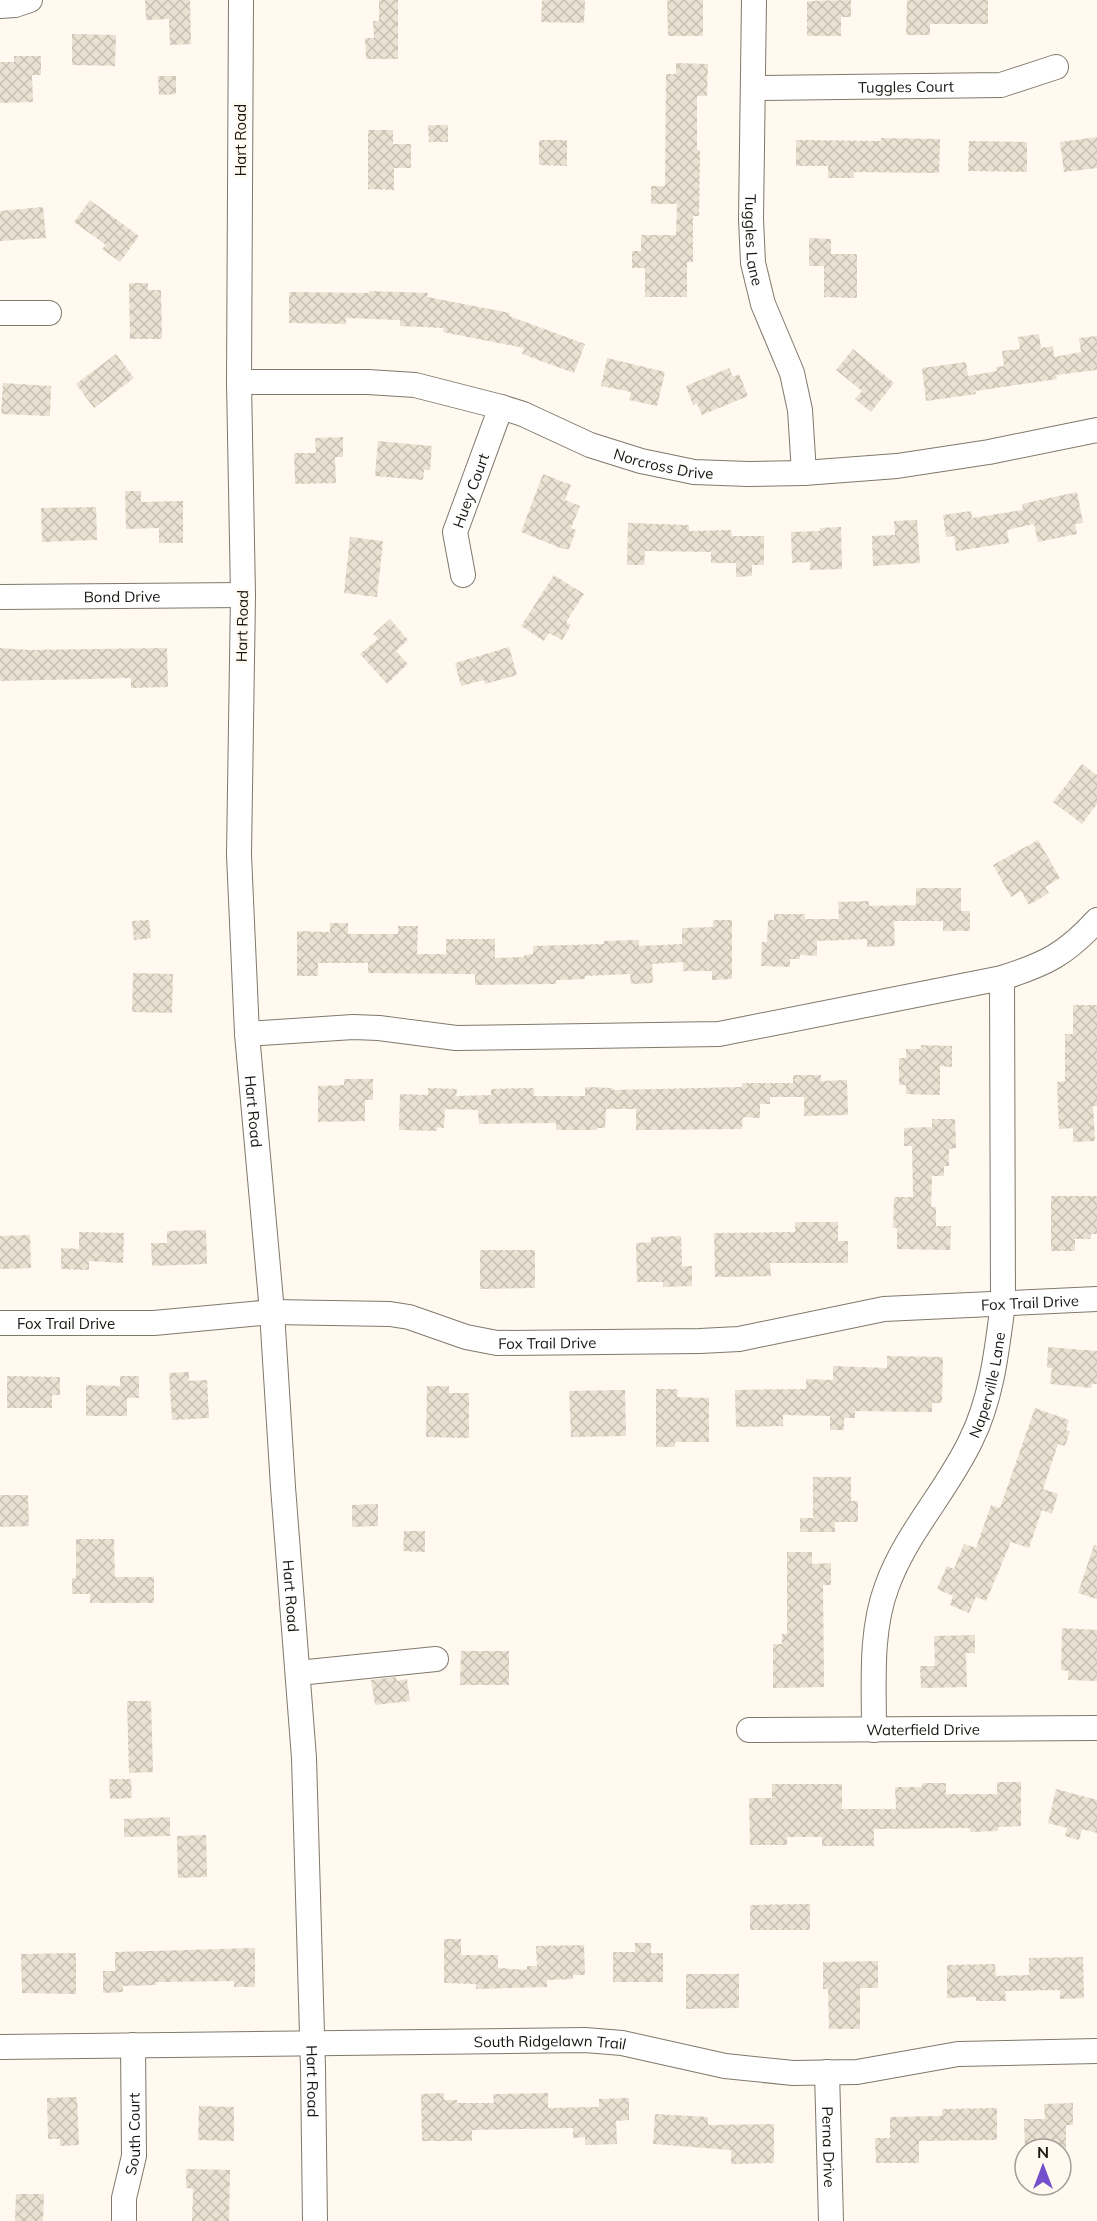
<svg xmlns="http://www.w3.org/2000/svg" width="1097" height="2221" font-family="Mulish,sans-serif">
  <defs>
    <pattern id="building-cross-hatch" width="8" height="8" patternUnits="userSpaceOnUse" patternTransform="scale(1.5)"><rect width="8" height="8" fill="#e9e1d1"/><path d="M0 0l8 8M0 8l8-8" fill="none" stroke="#c7c0b2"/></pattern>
  </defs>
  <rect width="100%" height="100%" fill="#fff9f0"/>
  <!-- building -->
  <path fill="url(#building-cross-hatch)" d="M145 0H190L191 44 170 45 169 19 146 20Z
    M379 0H398V59H366L365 38H374L373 21H379Z
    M542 0H585L584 23 541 22Z
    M667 0H703V36H668Z
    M851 0V17H841V36H807V1Z
    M907 0H988V24H930V35H906Z
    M72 34 116 35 115 66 72 65Z
    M14 56H41V75H32L33 102 0 103V62H14Z
    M676 63 708 64 707 96H697V150H700L699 216H693V262H687V297H645V268H632V251H641V235H676L677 204H651V186H665L666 74H676Z
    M158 76H176V94L159 95Z
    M428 125H448V142H429Z
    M368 130H393V144H411V168H394V190L368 189Z
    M1097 137V168L1064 172 1060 142Z
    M881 138 940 139 939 173 854 172V178H828V166H796V140L881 141Z
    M539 140H567V166L539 165Z
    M969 141 1027 142V172L968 171Z
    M90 200 139 236 120 262 102 249 106 245 74 222Z
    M43 207 46 238 0 241V211Z
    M809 238 831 239V254H857V298L824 297V266H809Z
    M129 283H148V290H161L162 339H130Z
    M369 291 428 293 427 297 510 313 509 316 585 344 574 373 522 354 524 348 443 332 444 328 400 326V320L346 318V324L289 323V292L369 293Z
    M1039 334 1041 348 1053 346 1054 357 1081 352 1079 338 1097 336V370L1056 375 1057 379 975 391 976 394 926 401 922 368 966 362 968 376 997 371 996 367 1004 366 1002 351 1020 349 1018 337Z
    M853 349 894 383 871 412 855 399 862 391 836 370Z
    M116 354 134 378 94 408 76 384Z
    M607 358 665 372 657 406 629 400 631 392 601 386Z
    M729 368 733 377 739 374 748 396 702 415 697 403 693 405 686 386Z
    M3 383 51 386 50 416 1 414Z
    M343 437V457H335L336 483 295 484 294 453H316L315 438Z
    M378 441 432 446 430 470H424L423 480 375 476Z
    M543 474 571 485 565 500 580 506 571 528 576 530 569 549H563L521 532Z
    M125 491H141V502L183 501V543H159V528L126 529Z
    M1077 492 1083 523 1075 524 1077 534 1038 542 1034 524 1007 530 1009 543 956 551 954 536 946 537 943 515 971 511 972 518 1023 510 1022 504Z
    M96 507 97 540 42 542 41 508Z
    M917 520 920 563 873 566 872 536 895 535 894 521Z
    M628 523 689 525V531L731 530 732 536H764V565H752V576L736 577V563H711V552L645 551 644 565H627Z
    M841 527 842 569 810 570V562L792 563 791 532 820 531V528Z
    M350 537 383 541 377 597 344 593Z
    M554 575 584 594 566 622 571 625 562 640 549 633 544 641 521 626Z
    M390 619 408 640 396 651 408 664 387 684 360 654 378 639 373 634Z
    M509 647 517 675 485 684 484 680 461 686 455 663Z
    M0 648 28 650 167 648 168 687 131 688V678L0 681Z
    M1082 764 1097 775V804L1082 824 1053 802Z
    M1038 840 1060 878 1045 887 1049 893 1029 905 1021 891 1011 897 993 865Z
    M916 888H961V911H970V931H943V921H894L895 946 867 947V939L817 941V956L800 955V959H790V967L761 966 762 942H767L768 920H774V914H805V919H839L838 902 869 901V906L916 905Z
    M149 920 151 938 134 940 132 921Z
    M713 920H732V979L712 980V971H683V962L652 964 653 983 631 984 630 974 585 976V979L556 980V984L475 985V974L368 973V963H318V976H297V931L330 932V923H348V934H398V926H418L417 954H446V939H495V958L524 957V955L533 954V946L604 944V941L639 940V946L682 944V928L713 927Z
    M133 973 173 974 172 1013 132 1012Z
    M1073 1005H1097V1106H1093L1095 1141 1073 1142V1128L1059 1129 1057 1082 1065 1081V1034H1073Z
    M921 1045 952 1046V1067L940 1066V1095L906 1094V1085H899V1058H906V1049H921Z
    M793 1075H821V1081L847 1080 848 1115 804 1116V1097H770V1104H760V1118L743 1117 742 1129 636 1130V1109H606L605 1128H597V1130H556V1123L479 1124 478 1110 445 1109 444 1128 437 1127V1131L399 1130 400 1094 428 1095V1088L457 1089 456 1096 491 1095V1089L534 1088V1096H585V1087L613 1088V1090L742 1087V1083H793Z
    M344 1079H373V1100H365V1121L318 1122V1086L344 1085Z
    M932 1119H955L956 1148 949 1149V1166H944V1176H932L931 1207H936V1226H951L950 1250 897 1249V1228H893L894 1197H913L912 1146H904V1128L932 1127Z
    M1051 1196H1097V1234H1091L1090 1239H1075V1251H1051Z
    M795 1222H838V1241H848V1263H770L771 1276 715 1277 714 1233 795 1232Z
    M206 1230 207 1264 152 1266 151 1243H167V1231Z
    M79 1232 124 1233 123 1263 89 1261V1270L61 1269V1248L79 1249Z
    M30 1235 31 1268 0 1269V1236Z
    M681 1236 682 1266H692V1286L663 1287V1282H637L636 1243 651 1242V1237Z
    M480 1250H535V1288L480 1289Z
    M1048 1347 1097 1351V1384H1092L1091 1388 1050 1384 1052 1368H1047Z
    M887 1356 943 1357 942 1403H932V1412L855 1411V1418H844V1430H830V1416L783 1415V1426L736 1427 735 1390 806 1389V1379L833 1380V1366L887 1368Z
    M189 1372V1381L207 1380 209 1418 172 1420 169 1373Z
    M7 1376 60 1377V1395H52V1408H7Z
    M120 1376H139V1398H127V1416H86V1385L120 1386Z
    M427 1386H449V1393H469V1438L426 1437Z
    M656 1389H678L677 1397 709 1398V1442H675V1447H656Z
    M625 1390 626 1436 571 1437 569 1391Z
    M1035 1408 1069 1420 1066 1430 1070 1431 1065 1446 1058 1444 1043 1489 1058 1494 1052 1514 1042 1510 1029 1548 1011 1542 986 1601 976 1597 969 1613 950 1605 953 1596 937 1589 947 1566 954 1569 964 1544 976 1548 991 1505 1000 1508Z
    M813 1477H851V1501H858V1522H835V1532H800V1518H813Z
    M0 1495H28L29 1526 0 1527Z
    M378 1504V1526L352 1527V1505Z
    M404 1531H425V1552L403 1551Z
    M76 1539H114L115 1577H154V1603H90V1594H72V1578H76Z
    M1094 1545 1097 1546V1599L1078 1593Z
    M787 1552H812V1564L831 1563V1585H823L824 1687 773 1688V1644H782V1634H787Z
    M1062 1628 1097 1630V1681L1068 1680V1671L1061 1670Z
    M975 1635V1653H966L967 1687 921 1688 920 1666H935L934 1636Z
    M461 1651H509V1685H460Z
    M396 1677 397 1681 407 1679 410 1701 375 1705 371 1680Z
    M127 1701H151L153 1772 129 1773Z
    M109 1779H131L132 1798 110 1799Z
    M997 1782H1021V1826L998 1827V1831L970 1832V1828L874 1829V1846H822V1837H787V1845H750L749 1798H772V1784H842V1809H896L895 1787H922V1783H946V1794H997Z
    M1056 1789 1097 1800V1833L1082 1829 1079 1840 1065 1836 1067 1828 1048 1823Z
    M170 1817V1836L124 1837V1819Z
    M206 1835 207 1877 178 1878 177 1836Z
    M810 1904V1930H750V1905Z
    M444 1939H461V1955H498V1968L527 1970V1966H537L536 1946 584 1945 585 1975H573V1979L547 1980V1987L476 1989V1984L444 1983Z
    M635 1943H651V1953H663V1982H613V1952H635Z
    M255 1948V1987H234V1981L156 1982V1985L123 1986V1992L103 1993V1971H115V1952Z
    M76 1953V1994L22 1993 21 1954Z
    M1083 1957 1084 1998 1060 1999V1990L1005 1991 1006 2001H976V1997L947 1998V1965L995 1964 996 1976 1029 1975V1958Z
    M878 1961V1988H860V2029H829L828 1989H823V1962Z
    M686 1974H739V2008L686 2009Z
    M444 2093V2100H457V2103H494L493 2094 548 2093V2108L599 2107V2099L629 2098V2120L616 2121 617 2144 585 2145V2137L573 2138V2128L472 2130V2141H422L421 2094Z
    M77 2097 79 2145 60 2146V2139H48L47 2098Z
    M1073 2103V2125H1066V2149H1025L1024 2119H1045L1044 2104Z
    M199 2106 234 2107V2141L198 2140Z
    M997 2108V2140L919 2141V2163H876L875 2138H890V2117L942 2116V2109Z
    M655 2114 708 2117V2125L774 2124V2163L731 2164V2150L653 2144Z
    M186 2169 230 2170 229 2221H192L193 2189 186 2188Z
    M16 2194H44L43 2221H15Z"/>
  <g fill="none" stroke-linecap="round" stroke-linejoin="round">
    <defs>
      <g id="minor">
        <path id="s1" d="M241 0 239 382 243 595 239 855 247 1034 272 1312 283 1487 304 1758 313 2068 315 2221"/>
        <path id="s2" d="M754 0 751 219 753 263 763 304 792 373 800 410 804 473"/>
        <path d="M0 6 15 5 30 0"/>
        <path id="s3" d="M753 88 1001 85 1056 67"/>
        <path d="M0 313H49"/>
        <path id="s4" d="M239 382H368L415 385 501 407 523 414 590 445 641 461 694 472 748 474 804 473 897 466 989 452 1097 430"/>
        <path id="s5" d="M463 575 455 532 501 407"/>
        <path id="s6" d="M0 597 243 595"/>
        <path d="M247 1034 353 1027 379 1028 456 1038 719 1034 1002 978C1046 964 1066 954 1097 920"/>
        <path id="s7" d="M0 1323H154L272 1312 390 1314 409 1317 466 1337 497 1343 700 1341 739 1339 884 1309 1097 1299"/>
        <path d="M298 1673 436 1659"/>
        <path id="s8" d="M749 1730 1097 1728"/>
        <path id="s9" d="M874 1730C874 1682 870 1631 887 1586 906 1533 947 1491 971 1440 992 1398 997 1349 1003 1303L1002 978"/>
        <path id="s10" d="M0 2047 585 2040 622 2043 725 2066 793 2073 857 2072 958 2054 1097 2051"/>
        <path id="s11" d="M827 2072 831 2221"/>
        <path id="s12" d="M124 2221V2198L134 2156 133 2045"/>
      </g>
    </defs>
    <!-- minor casing -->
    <use href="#minor" stroke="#80786b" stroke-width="26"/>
    <!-- minor -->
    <use href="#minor" stroke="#fff" stroke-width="24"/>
  </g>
  <g text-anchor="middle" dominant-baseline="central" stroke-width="4.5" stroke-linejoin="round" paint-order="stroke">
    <!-- street labels -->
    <g font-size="15" fill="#191611" stroke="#fff9f0">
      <text stroke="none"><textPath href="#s3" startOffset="153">Tuggles Court</textPath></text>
      <text transform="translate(240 140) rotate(-90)">Hart Road</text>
      <text stroke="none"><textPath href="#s2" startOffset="240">Tuggles Lane</textPath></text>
      <text stroke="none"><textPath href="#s4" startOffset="438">Norcross Drive</textPath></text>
      <text stroke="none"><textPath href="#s5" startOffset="88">Huey Court</textPath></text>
      <text stroke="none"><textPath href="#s6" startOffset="122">Bond Drive</textPath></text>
      <text transform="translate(242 626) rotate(-89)">Hart Road</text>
      <text stroke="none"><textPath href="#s1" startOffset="1112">Hart Road</textPath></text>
      <text stroke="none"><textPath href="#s7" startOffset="1038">Fox Trail Drive</textPath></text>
      <text stroke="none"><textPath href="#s7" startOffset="66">Fox Trail Drive</textPath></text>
      <text stroke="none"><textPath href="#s7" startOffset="552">Fox Trail Drive</textPath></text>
      <text stroke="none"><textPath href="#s9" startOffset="372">Naperville Lane</textPath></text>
      <text stroke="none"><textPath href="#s1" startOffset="1598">Hart Road</textPath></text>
      <text stroke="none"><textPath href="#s8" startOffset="174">Waterfield Drive</textPath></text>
      <text stroke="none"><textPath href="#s10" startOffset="550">South Ridgelawn Trail</textPath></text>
      <text stroke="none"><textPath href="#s1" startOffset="2084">Hart Road</textPath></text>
      <text stroke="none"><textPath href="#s12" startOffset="88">South Court</textPath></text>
      <text stroke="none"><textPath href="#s11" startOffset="75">Perna Drive</textPath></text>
    </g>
  </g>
  <!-- north arrow -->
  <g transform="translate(1043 2167)"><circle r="28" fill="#fff9f0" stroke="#a39e97" stroke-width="1.5"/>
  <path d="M0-4.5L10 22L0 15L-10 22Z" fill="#7451cb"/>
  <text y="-9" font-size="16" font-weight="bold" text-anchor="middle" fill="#191611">N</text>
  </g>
</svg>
